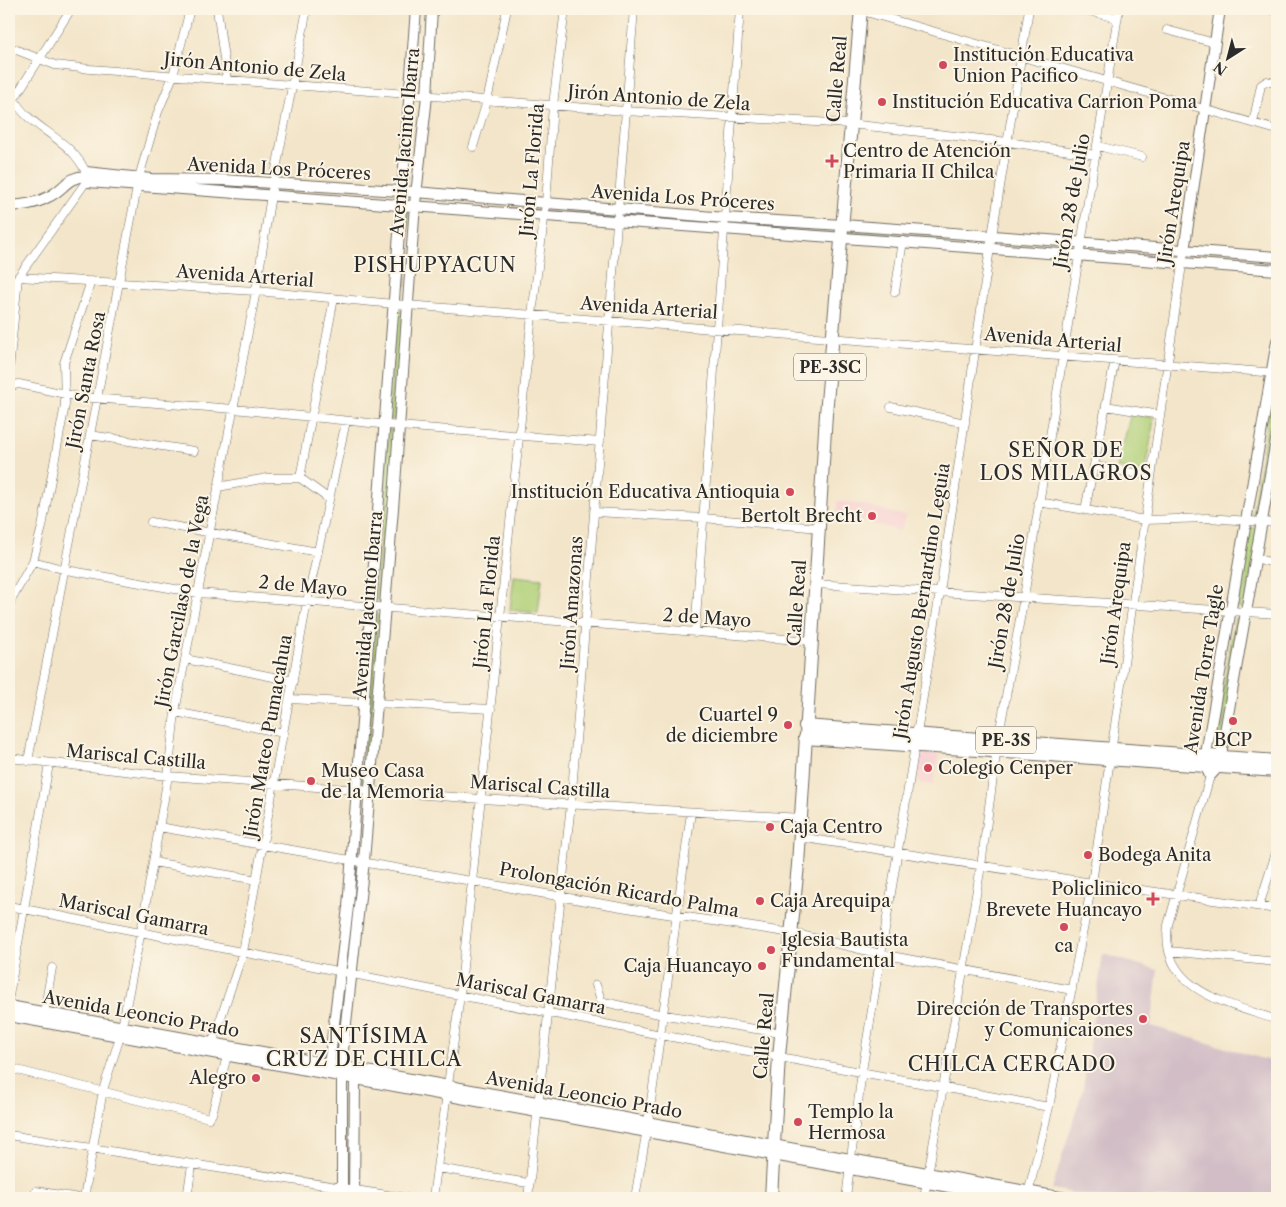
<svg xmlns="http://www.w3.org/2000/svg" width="1286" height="1207" font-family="'Libre Caslon Text',serif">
  <rect width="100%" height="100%" fill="#fcf5e5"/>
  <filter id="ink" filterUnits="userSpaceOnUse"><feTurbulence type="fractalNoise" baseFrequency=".02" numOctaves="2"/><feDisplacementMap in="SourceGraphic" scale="10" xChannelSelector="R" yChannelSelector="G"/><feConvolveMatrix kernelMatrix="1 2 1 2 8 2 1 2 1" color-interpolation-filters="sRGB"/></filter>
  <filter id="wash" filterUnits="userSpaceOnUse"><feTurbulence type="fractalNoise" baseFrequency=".0096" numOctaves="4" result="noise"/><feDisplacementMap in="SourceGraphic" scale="20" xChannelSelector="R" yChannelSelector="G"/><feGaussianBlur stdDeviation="1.12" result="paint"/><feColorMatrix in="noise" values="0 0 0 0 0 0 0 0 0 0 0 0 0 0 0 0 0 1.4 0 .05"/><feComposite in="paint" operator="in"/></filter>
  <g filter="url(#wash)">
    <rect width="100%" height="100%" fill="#f3e5c9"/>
    <!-- built -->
    <path fill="#f7cfd2" d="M837 501 859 504 906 516 900 531 837 515Z
      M922 751 939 755 933 785 917 782Z"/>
    <!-- industrial -->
    <path fill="#d2bdc6" d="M1103 954 1158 970 1151 1026 1277 1063V1188L1270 1198H1101L1052 1189 1083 1089Z"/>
    <!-- green -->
    <path fill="#b0d078" stroke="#6e7e52" d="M406 210H409L405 286H399Z
      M849 230 985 240V244L850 234Z
      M397 310 403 312 395 420 388 418Z
      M1275 375 1277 376V421L1261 518 1252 516Z
      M1131 413 1154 418 1146 470 1144 472 1117 468Z
      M389 429 395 431 381 601 375 600Z
      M1250 527 1259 529 1244 609 1237 607Z
      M514 576 542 579 538 613 510 610Z
      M375 612 379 616 367 781 361 783Z
      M1235 619H1242L1221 741 1215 740Z"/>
  </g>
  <g filter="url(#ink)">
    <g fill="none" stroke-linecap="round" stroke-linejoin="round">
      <defs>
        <path id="minor" d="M71 9 14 99C31 131 72 137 87 175
          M217 9 227 80
          M1081 9 1117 18
          M1268 9 1277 11
          M859 10 1277 130
          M1167 30 1215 43
          M9 47 55 65 90 69 625 111 850 124 1008 142 1096 155
          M1253 123 1261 85 1267 81 1277 84
          M1098 146 1142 157
          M473 147 487 101 507 9
          M9 290 88 179
          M895 292 903 241
          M9 370 18 277 256 291 394 304 1277 373
          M9 386 19 384 79 397 234 409 399 426 600 442
          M1106 406 1160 415
          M891 407 965 423
          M90 435 194 451
          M1094 466 1151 476
          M300 478 334 298
          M218 487 267 478H300L329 499
          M1038 502 1145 520 1208 518 1277 523
          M1085 510 1115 360
          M595 512 703 518 820 528
          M151 522 318 552
          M1255 558 1277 564
          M33 561 66 570 198 593 812 641
          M816 584 1277 614
          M9 604 33 561 42 527 65 405 64 363 91 281
          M695 633 740 9
          M185 659 293 681
          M290 699 362 703
          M376 703 491 709
          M175 712 284 733
          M9 758 168 776 481 799 801 818
          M28 761 139 177 158 112 173 76 190 9
          M1210 776 1168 925C1159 991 1230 1004 1277 1020
          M159 827 627 908 792 933 881 954 1072 990
          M799 837 1092 883 1277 909
          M153 862 257 880
          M9 906 661 1035 1049 1107
          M1259 906 1277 850
          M1169 951 1277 962
          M596 985 601 1000 604 1002 659 1014 781 1033
          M9 996 49 764
          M44 1013 52 968
          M211 1047 243 952 307 602 346 421
          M9 1068 209 1118 212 1114 228 1052
          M9 1135 406 1198
          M438 1168 528 1183
          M36 1191 79 1198
          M84 1198 103 1090 120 1037 141 931 168 776 175 712 256 291 271 195 307 9
          M187 1198 192 1165
          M433 1198 460 995 532 315 546 203 553 105 565 9
          M528 1198 571 804 634 9
          M635 1198 648 1123 691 812
          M846 1198 862 1071 940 592 990 248 1029 9
          M924 1198 981 866 998 740 1024 597 1119 9
          M1027 1198 1049 1107 1092 883 1184 251"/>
        <path id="tertiary" d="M86 172 151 179 223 180 416 192 725 218 843 225 1277 257
          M88 182 1277 270
          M9 206C23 205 36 204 48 197 64 190 66 177 86 176
          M1184 251 1220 9
          M1277 341 1206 754 1205 765 1210 776 1219 766 1277 435
          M9 1006 1065 1198
          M9 1016 1010 1198
          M342 1198V1078L329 1066 348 907 416 9
          M354 1198 355 1080 341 1068 364 861 395 484 415 204 427 96 432 9"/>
        <path id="primary" d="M805 726 1277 761
          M805 738 1277 771"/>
        <path id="trunk" d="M771 1198 779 1056 798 865 826 414 861 9"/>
      </defs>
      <!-- minor casing -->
      <use href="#minor" stroke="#716c62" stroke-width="9"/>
      <!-- tertiary casing -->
      <use href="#tertiary" stroke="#716c62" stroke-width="12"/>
      <!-- primary casing -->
      <use href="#primary" stroke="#716c62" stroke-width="14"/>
      <!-- trunk casing -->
      <use href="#trunk" stroke="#716c62" stroke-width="14"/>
      <!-- minor -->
      <use href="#minor" stroke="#fff" stroke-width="8"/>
      <!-- tertiary -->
      <use href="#tertiary" stroke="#fff" stroke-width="10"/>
      <!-- primary -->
      <use href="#primary" stroke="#fff" stroke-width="12"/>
      <!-- trunk -->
      <use href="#trunk" stroke="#fff" stroke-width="12"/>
    </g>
  </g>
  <!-- markers -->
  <g fill="#d1495b" stroke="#fcf5e5" stroke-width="2">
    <circle cx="943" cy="65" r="5"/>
    <circle cx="882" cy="102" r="5"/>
    <path d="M829.5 153.5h5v5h5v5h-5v5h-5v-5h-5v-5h5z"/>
    <circle cx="790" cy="492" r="5"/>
    <circle cx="872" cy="516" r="5"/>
    <circle cx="1233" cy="721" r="5"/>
    <circle cx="788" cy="725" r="5"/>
    <circle cx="928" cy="768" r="5"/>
    <circle cx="311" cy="781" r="5"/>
    <circle cx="770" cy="827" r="5"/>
    <circle cx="1088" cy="855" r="5"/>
    <path d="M1150.5 891.5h5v5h5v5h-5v5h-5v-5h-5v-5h5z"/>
    <circle cx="760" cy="901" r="5"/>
    <circle cx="1064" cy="927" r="5"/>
    <circle cx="771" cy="950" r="5"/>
    <circle cx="762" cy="966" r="5"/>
    <circle cx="1143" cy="1019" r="5"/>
    <circle cx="256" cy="1078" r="5"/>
    <circle cx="798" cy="1122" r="5"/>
  </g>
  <g text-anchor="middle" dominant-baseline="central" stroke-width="4" stroke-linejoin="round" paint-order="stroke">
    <!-- shield labels -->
    <g fill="#fcf5e5" stroke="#6a6863" stroke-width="1">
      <rect x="794" y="353.5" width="72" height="27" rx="4"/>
      <rect x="976" y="726.5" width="60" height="27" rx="4"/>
    </g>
    <g font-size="16" font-weight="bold" fill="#2b2b2b">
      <text x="830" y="367">PE-3SC</text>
      <text x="1006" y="740">PE-3S</text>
    </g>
    <!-- poi labels -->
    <g font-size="18" fill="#2b2b2b" stroke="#fcf5e5" text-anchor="start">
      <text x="953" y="55">Institución Educativa<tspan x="953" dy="21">Union Pacifico</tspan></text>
      <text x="892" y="102">Institución Educativa Carrion Poma</text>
      <text x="843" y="151">Centro de Atención<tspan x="843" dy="21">Primaria II Chilca</tspan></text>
      <text x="780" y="492" text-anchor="end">Institución Educativa Antioquia</text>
      <text x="862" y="516" text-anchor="end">Bertolt Brecht</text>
      <text x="778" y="715" text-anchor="end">Cuartel 9<tspan x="778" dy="21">de diciembre</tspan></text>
      <text x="1233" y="740" text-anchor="middle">BCP</text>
      <text x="938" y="768">Colegio Cenper</text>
      <text x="321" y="771">Museo Casa<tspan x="321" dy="21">de la Memoria</tspan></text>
      <text x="780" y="827">Caja Centro</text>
      <text x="1098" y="855">Bodega Anita</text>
      <text x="1142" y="889" text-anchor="end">Policlinico<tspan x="1142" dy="21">Brevete Huancayo</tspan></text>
      <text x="770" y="901">Caja Arequipa</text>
      <text x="781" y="940">Iglesia Bautista<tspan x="781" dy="21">Fundamental</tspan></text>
      <text x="1064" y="946" text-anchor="middle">ca</text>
      <text x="752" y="966" text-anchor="end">Caja Huancayo</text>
      <text x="1133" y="1009" text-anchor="end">Dirección de Transportes<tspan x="1133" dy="21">y Comunicaiones</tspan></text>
      <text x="246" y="1078" text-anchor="end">Alegro</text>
      <text x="808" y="1112">Templo la<tspan x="808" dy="21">Hermosa</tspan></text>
    </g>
    <!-- street labels -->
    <g font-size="18" fill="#2b2b2b" stroke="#fcf5e5">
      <text transform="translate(255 67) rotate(5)">Jirón Antonio de Zela</text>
      <text transform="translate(837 79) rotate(-85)">Calle Real</text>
      <text transform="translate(659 98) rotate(4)">Jirón Antonio de Zela</text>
      <text transform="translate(405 142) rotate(-85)">Avenida Jacinto Ibarra</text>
      <text transform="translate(279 169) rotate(3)">Avenida Los Próceres</text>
      <text transform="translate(532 170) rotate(-85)">Jirón La Florida</text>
      <text transform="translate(683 198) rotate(4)">Avenida Los Próceres</text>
      <text transform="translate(1072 201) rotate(-80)">Jirón 28 de Julio</text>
      <text transform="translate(1174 202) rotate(-81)">Jirón Arequipa</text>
      <text transform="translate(245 276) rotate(4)">Avenida Arterial</text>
      <text transform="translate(649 308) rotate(4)">Avenida Arterial</text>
      <text transform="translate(1053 340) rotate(5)">Avenida Arterial</text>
      <text transform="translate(86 380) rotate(-79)">Jirón Santa Rosa</text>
      <text transform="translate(303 586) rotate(5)">2 de Mayo</text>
      <text transform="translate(182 601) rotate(-79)">Jirón Garcilaso de la Vega</text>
      <text transform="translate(922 601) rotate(-81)">Jirón Augusto Bernardino Leguia</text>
      <text transform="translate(1007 601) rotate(-80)">Jirón 28 de Julio</text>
      <text transform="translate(487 602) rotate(-84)">Jirón La Florida</text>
      <text transform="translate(572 603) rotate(-86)">Jirón Amazonas</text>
      <text transform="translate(797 603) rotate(-86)">Calle Real</text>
      <text transform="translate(1116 603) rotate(-82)">Jirón Arequipa</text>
      <text transform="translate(368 605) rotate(-85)">Avenida Jacinto Ibarra</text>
      <text transform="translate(707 618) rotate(4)">2 de Mayo</text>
      <text transform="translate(1204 669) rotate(-81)">Avenida Torre Tagle</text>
      <text transform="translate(268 736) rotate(-80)">Jirón Mateo Pumacahua</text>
      <text transform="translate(136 757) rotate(5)">Mariscal Castilla</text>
      <text transform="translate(540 787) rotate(4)">Mariscal Castilla</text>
      <text transform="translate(619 890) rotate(10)">Prolongación Ricardo Palma</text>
      <text transform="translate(134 915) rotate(11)">Mariscal Gamarra</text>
      <text transform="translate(531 994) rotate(11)">Mariscal Gamarra</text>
      <text transform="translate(141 1014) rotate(10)">Avenida Leoncio Prado</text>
      <text transform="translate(764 1036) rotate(-85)">Calle Real</text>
      <text transform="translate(584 1095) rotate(10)">Avenida Leoncio Prado</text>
    </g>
    <!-- quarter labels -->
    <g font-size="20" letter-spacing="1" fill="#2b2b2b" stroke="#fcf5e5">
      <text x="435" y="265">PISHUPYACUN</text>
      <text x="1066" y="450">SEÑOR DE<tspan x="1066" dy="23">LOS MILAGROS</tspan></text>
      <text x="364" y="1036">SANTÍSIMA<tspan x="364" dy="23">CRUZ DE CHILCA</tspan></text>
      <text x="1012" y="1064">CHILCA CERCADO</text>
    </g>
  </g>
  <!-- margin -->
  <rect width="1286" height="1207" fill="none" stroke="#fcf5e5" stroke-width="30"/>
  <!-- north arrow -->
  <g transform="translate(1228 58) rotate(216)" stroke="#fcf5e5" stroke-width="4" paint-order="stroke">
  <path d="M0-4L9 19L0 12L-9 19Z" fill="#2b2b2b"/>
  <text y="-8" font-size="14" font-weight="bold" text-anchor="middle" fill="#2b2b2b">N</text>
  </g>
</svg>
